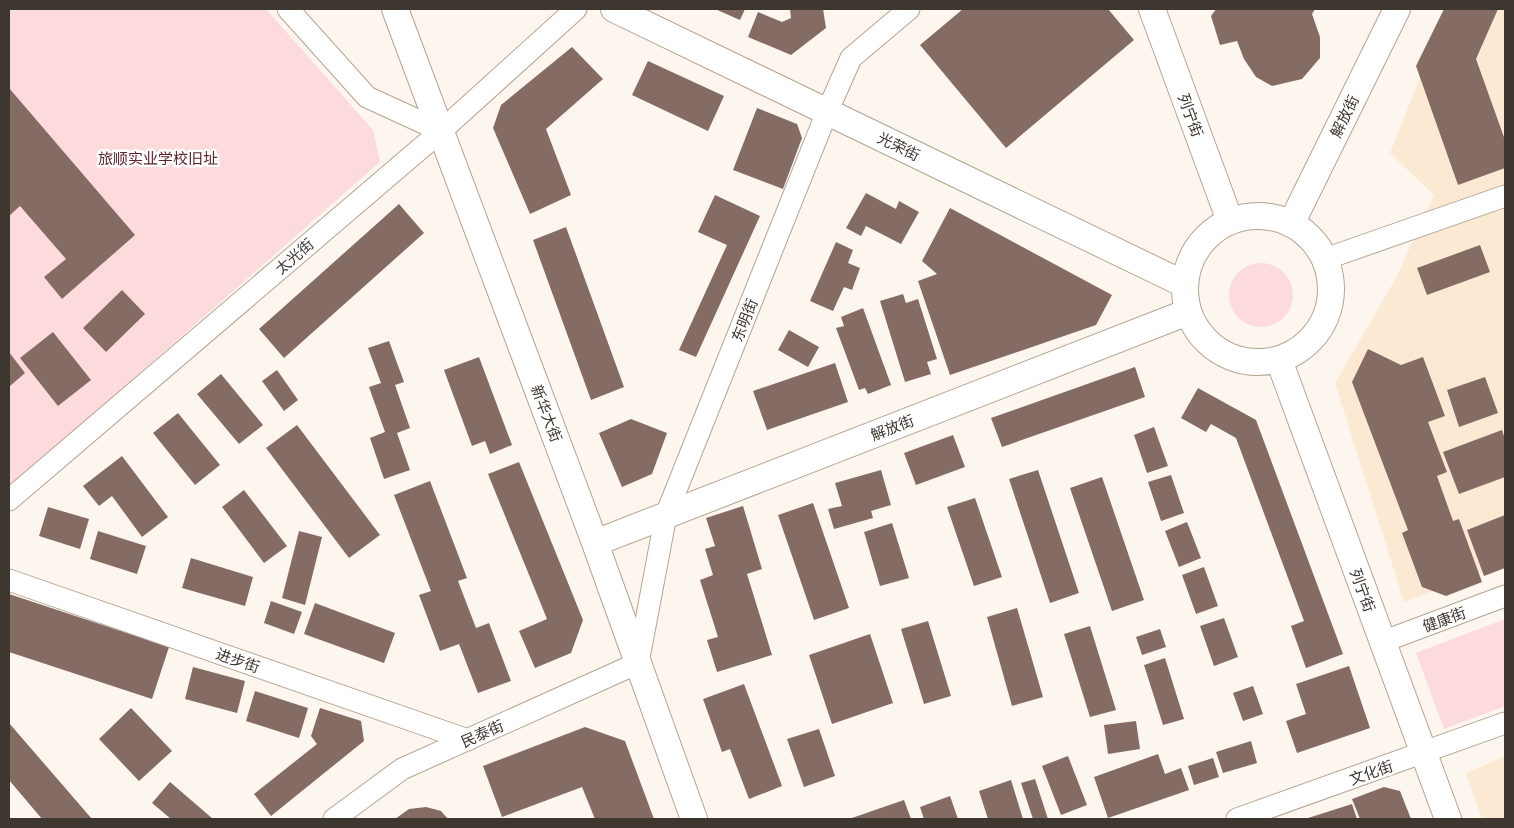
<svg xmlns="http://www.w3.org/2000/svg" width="1514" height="828" font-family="'Exo 2','Noto Sans SC',sans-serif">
  <rect width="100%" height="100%" fill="#fdf6ee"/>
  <!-- built -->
  <path fill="#fce9d4" d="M1447 9H1505V564L1404 602 1335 383 1396 278 1434 195 1390 153Z
    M1505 756V819H1482L1466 773Z"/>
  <!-- green -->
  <path fill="#fddadb" d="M9 9H266L373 130 380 162 9 488Z
    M1229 295a32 32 0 1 1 64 0a32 32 0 1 1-64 0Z
    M1505 619V706L1444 729 1416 653Z"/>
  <!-- building -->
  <path fill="#846c64" d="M715 9H745L740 20Z
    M790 9H823L826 28 791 55 748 37 758 12 782 22 791 18Z
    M963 9H1108L1134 40 1006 148 920 45Z
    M1216 9H1315L1312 14 1320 37V58L1302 79 1272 86 1256 77 1244 59 1237 41 1220 45 1211 16Z
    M1444 9H1498L1476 59 1505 140V168L1458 185 1416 66Z
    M572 47 603 79 546 129 571 195 530 214 493 128 501 105Z
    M648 61 724 96 708 131 632 95Z
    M9 88 135 235 62 299 44 277 66 259 20 206 9 216Z
    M757 108 797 124 802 138 783 189 733 170Z
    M866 193 896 209 899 201 919 212 901 244 866 226 861 236 846 228Z
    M715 195 760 216 696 357 679 350 727 245 698 232Z
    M399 204 424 233 284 358 259 329Z
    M950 208 1112 295 1096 325 950 375 918 281 937 274 922 261Z
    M566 227 624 387 591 400 533 240Z
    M836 242 853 250 848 263 860 268 852 290 844 287 833 311 810 301Z
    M1480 245 1490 272 1427 295 1417 268Z
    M122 290 145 314 106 352 83 328Z
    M903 294 906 303 918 299 937 359 927 362 931 374 905 382 880 301Z
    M863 308 891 385 868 394 865 388 859 390 836 328 844 326 841 317Z
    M789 330 819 347 808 367 778 350Z
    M53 332 91 380 58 406 20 358Z
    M389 341 404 382 395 385 410 428 397 433 410 470 384 479 370 438 385 432 369 387 381 383 368 348Z
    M1368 349 1401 365 1423 357 1445 416 1428 422 1447 472 1437 476 1453 521 1459 519 1482 582 1446 596 1422 587 1402 533 1408 530 1352 382Z
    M9 352 25 373 10 386 9 384Z
    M479 357 512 445 490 454 485 441 472 446 444 370Z
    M835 363 848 402 767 430 753 391Z
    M1135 367 1145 397 1002 447 991 418Z
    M277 370 298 400 284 411 262 381Z
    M221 374 263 425 239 444 197 394Z
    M1485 377 1498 413 1459 427 1447 390Z
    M1198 388 1256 420 1343 654 1306 668 1291 626 1304 621 1236 438 1211 424 1206 432 1181 418Z
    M178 413 220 465 195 485 153 433Z
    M631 419 667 433 652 474 622 487 599 433Z
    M297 425 380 535 349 558 266 448Z
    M1154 427 1168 466 1147 473 1134 435Z
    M1502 430 1505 439V477L1459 494 1443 452Z
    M953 435 965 467 916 485 904 453Z
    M122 456 168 517 142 537 112 496 99 506 83 486Z
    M519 462 583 620 571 653 535 668 519 631 547 619 488 474Z
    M881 470 891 505 871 511 873 518 834 529 828 509 842 506 835 483Z
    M1038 470 1079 593 1050 603 1009 479Z
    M1171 475 1184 513 1161 521 1148 482Z
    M1102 477 1144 600 1112 611 1070 488Z
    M430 481 467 578 458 581 476 628 489 623 511 681 478 693 459 644 440 651 419 595 431 591 394 495Z
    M244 490 287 546 264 563 222 507Z
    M975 498 1002 577 974 586 947 507Z
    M813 503 849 608 814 620 778 515Z
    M743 506 762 569 747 574 772 655 717 672 707 640 718 637 700 580 713 575 705 549 715 546 706 518Z
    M48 507 89 519 80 549 39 536Z
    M1505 515V568L1484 576 1467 530Z
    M1187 522 1201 558 1179 567 1165 531Z
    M892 523 909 578 880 586 864 532Z
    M98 531 146 546 137 574 90 559Z
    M299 531 322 537 305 605 282 598Z
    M191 558 253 577 245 606 182 588Z
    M1204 567 1218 606 1196 614 1182 575Z
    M9 594 169 647 152 699 9 652Z
    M271 601 302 612 294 634 264 623Z
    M315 603 395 633 384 663 304 634Z
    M1017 608 1043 697 1012 706 987 617Z
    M1224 618 1238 657 1214 666 1200 626Z
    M928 621 951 696 924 704 901 629Z
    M1090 626 1116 710 1090 717 1064 634Z
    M1160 629 1166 647 1142 655 1136 637Z
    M870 634 893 703 832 724 809 655Z
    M1165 658 1184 719 1163 725 1144 665Z
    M1349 666 1370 728 1297 753 1286 721 1306 714 1296 684Z
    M193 667 245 681 237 713 185 699Z
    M744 684 782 786 749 799 730 749 722 752 703 699Z
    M1253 686 1263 714 1243 721 1233 693Z
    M255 691 308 708 299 738 246 721Z
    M131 708 172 751 139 781 99 739Z
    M320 708 361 721 364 741 271 816 254 794 317 744 311 736Z
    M1136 721 1140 749 1108 754 1104 725Z
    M9 723 92 819H42L9 780Z
    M585 727 625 741 654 819H595L582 787 502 817 483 766Z
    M819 729 835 776 804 787 787 739Z
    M1251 741 1257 763 1223 773 1216 752Z
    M1158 754 1165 774 1181 768 1189 790 1108 818 1094 777Z
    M1068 756 1087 805 1061 815 1042 766Z
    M1213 758 1219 777 1194 785 1188 766Z
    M1035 779 1048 819H1033L1021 783Z
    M1011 780 1023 819H988L979 791Z
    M170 782 213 819H171L152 803Z
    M1384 787 1400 791 1411 819H1360L1352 799Z
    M950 796 958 819H924L920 807Z
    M904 800 911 819H849Z
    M1352 804 1357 819H1305Z
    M426 807 441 811 448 819H395L409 809Z"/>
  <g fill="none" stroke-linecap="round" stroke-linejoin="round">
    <defs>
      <path id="minor" d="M288 9 367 97 441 131
        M1325 259 1505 196
        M9 500 441 131 576 9
        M9 580 468 740
        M1382 642 1505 596
        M334 819 402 769 638 663 666 515 827 112 851 58 909 9
        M1237 819 1505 723"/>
      <path id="tertiary" d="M395 9 595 543 694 819
        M614 9 1184 284
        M1152 9 1230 221
        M1185 289a73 73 0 1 1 146 0a73 73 0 1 1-146 0Z
        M1291 224 1397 9
        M1279 360 1448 819
        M595 543 1188 312"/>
    </defs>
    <!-- minor casing -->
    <use href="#minor" stroke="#b5a492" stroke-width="23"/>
    <!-- tertiary casing -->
    <use href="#tertiary" stroke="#b5a492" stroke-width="28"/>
    <!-- minor -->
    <use href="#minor" stroke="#fff" stroke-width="21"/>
    <!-- tertiary -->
    <use href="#tertiary" stroke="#fff" stroke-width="26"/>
  </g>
  <g text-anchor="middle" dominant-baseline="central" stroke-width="5" stroke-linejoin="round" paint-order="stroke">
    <!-- street labels -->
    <g font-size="15" fill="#3e372f" stroke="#fff">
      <text transform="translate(1191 115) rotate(70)">列宁街</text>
      <text transform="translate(1344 116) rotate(-64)">解放街</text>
      <text transform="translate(899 146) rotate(26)">光荣街</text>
      <text transform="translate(294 256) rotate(-41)">太光街</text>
      <text transform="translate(744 320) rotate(-68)">东明街</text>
      <text transform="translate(547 413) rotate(69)">新华大街</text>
      <text transform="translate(892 427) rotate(-21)">解放街</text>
      <text transform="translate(1363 590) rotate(70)">列宁街</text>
      <text transform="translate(1444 619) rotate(-20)">健康街</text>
      <text transform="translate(238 660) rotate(19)">进步街</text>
      <text transform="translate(482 733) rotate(-24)">民泰街</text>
      <text transform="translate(1371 772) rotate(-19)">文化街</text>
    </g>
    <!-- park labels -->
    <g font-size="15" fill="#5e222a" stroke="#fff">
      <text x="158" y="158">旅顺实业学校旧址</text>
    </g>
  </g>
  <!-- border -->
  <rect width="1514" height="828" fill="none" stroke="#3e372f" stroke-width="20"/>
</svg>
